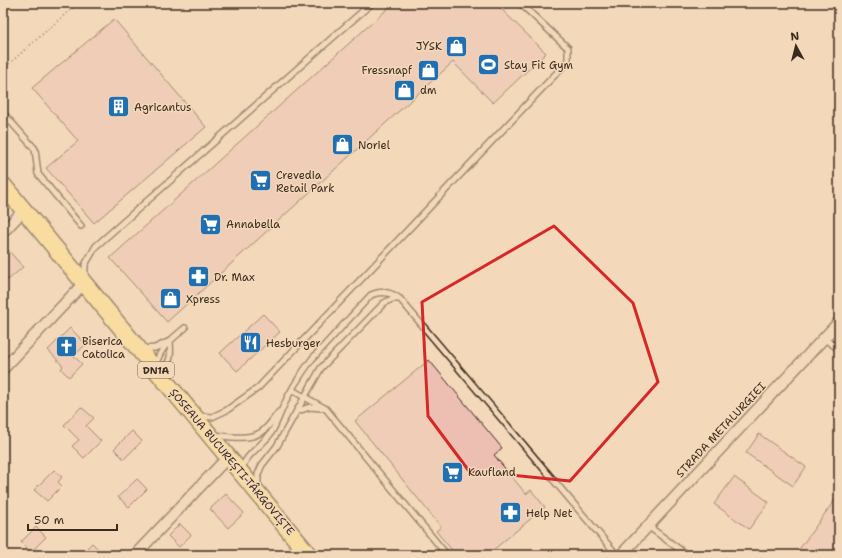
<svg xmlns="http://www.w3.org/2000/svg" width="842" height="558" font-family="'Shantell Sans',sans-serif">
  <rect width="100%" height="100%" fill="#f3d9ba"/>
  <filter id="ink" filterUnits="userSpaceOnUse"><feTurbulence type="fractalNoise" baseFrequency=".025" numOctaves="2"/><feDisplacementMap in="SourceGraphic" scale="8" xChannelSelector="R" yChannelSelector="G"/><feConvolveMatrix kernelMatrix="1 2 1 2 8 2 1 2 1" color-interpolation-filters="sRGB"/></filter>
  <g filter="url(#ink)">
    <!-- building -->
    <path fill="#edbfb3" stroke="#3b2a1e" d="M394 3H495L546 53 493 103 453 62 167 322 110 258Z
      M114 19 206 127 94 223 46 168 78 141 32 88Z
      M8 250 23 267 8 280 3 274V255Z
      M263 314 280 332 237 371 220 353Z
      M70 328 86 344 74 356 82 364 69 377 61 369 63 366 48 350Z
      M429 360 502 448 494 455 526 494 531 490 545 507 487 555H456L436 531 441 527 355 421Z
      M81 407 94 418 86 426 101 441 84 458 72 446 79 440 64 425Z
      M132 431 142 441 124 459 114 449Z
      M759 434 806 467 793 486 746 453Z
      M54 470 62 477 58 482 62 486 47 501 34 490Z
      M734 477 769 502 749 529 714 504Z
      M137 479 147 489 129 507 118 497Z
      M226 494 244 513 228 528 210 509Z
      M839 494V555H795Z
      M180 524 191 535 179 547 168 536Z
      M36 527 46 537 31 552 21 542Z
      M92 543 104 555H80Z"/>
    <g fill="none" stroke-linecap="round" stroke-linejoin="round">
      <defs>
        <path id="lane" d="M3 113 35 149 38 174 81 226
          M85 278V265L96 246 372 3
          M823 338 839 349
          M143 349 155 348 168 342
          M156 365C160 347 172 339 185 328
          M160 372C172 361 171 356 170 341
          M292 390 326 409 447 555
          M298 411 310 407 321 408
          M199 416 212 417 227 410 258 388 568 61V48L520 3
          M215 435C230 437 252 441 264 430 270 425 274 418 279 412
          M242 469C245 455 263 445 271 433 276 425 279 416 283 407 290 391 301 374 312 359L371 295C382 290 391 292 400 299L617 555
          M258 486V474L262 465 277 446 321 368 384 303 392 299H400
          M648 526 687 555"/>
        <path id="street" d="M3 232 24 210
          M3 369 84 283
          M135 555 228 457
          M621 555 839 322"/>
        <path id="primary" d="M3 185 309 555"/>
      </defs>
      <!-- lane casing -->
      <use href="#lane" stroke="#3b2a1e" stroke-width="8"/>
      <!-- street casing -->
      <use href="#street" stroke="#3b2a1e" stroke-width="13"/>
      <!-- primary casing -->
      <use href="#primary" stroke="#3b2a1e" stroke-width="19"/>
      <!-- path -->
      <path stroke="#3b2a1e" stroke-width="2" stroke-dasharray="1 3" stroke-linecap="butt" d="M3 69 78 3"/>
      <!-- lane -->
      <use href="#lane" stroke="#f3d9ba" stroke-width="5"/>
      <!-- street -->
      <use href="#street" stroke="#f3d9ba" stroke-width="10"/>
      <!-- primary -->
      <use href="#primary" stroke="#fedf80" stroke-width="16"/>
    </g>
  </g>
  <!-- marked area -->
  <path d="M0 0H842V558H0ZM554 226 633 303 658 382 570 481 469 471 428 416 422 302Z" fill="#f3d9ba" fill-opacity=".55" fill-rule="evenodd"/>
  <path fill="none" stroke="#d62828" stroke-width="3" stroke-linejoin="round" d="M554 226 633 303 658 382 570 481 469 471 428 416 422 302Z"/>
  <!-- icons -->
  <defs>
    <symbol id="shop-square" viewBox="-11 -11 22 22"><rect x="-9" y="-9" width="18" height="18" rx="4" fill="#1f6fb2" stroke="#f3d9ba"/><path d="M-5-2.5h2.3a2.7 3.5 0 0 1 5.4 0H5L5.5 6h-11ZM-1.5-2.5h3a1.5 2.3 0 0 0-3 0Z" fill="#fff"/></symbol>
    <symbol id="stadium-square" viewBox="-11 -11 22 22"><rect x="-9" y="-9" width="18" height="18" rx="4" fill="#1f6fb2" stroke="#f3d9ba"/><path d="M0-5a6.5 5 0 1 0 0 10a6.5 5 0 1 0 0-10ZM-3.5-1.8h7v3.6h-7Z" fill="#fff"/></symbol>
    <symbol id="building-square" viewBox="-11 -11 22 22"><rect x="-9" y="-9" width="18" height="18" rx="4" fill="#1f6fb2" stroke="#f3d9ba"/><path d="M-4-6H4V6H1V3H-1V6H-4ZM-2.5-4.3h1.7v1.8h-1.7ZM.8-4.3h1.7v1.8H.8ZM-2.5-1h1.7V.8h-1.7ZM.8-1h1.7V.8H.8Z" fill="#fff"/></symbol>
    <symbol id="supermarket-square" viewBox="-11 -11 22 22"><rect x="-9" y="-9" width="18" height="18" rx="4" fill="#1f6fb2" stroke="#f3d9ba"/><path d="M-6-5.5h2.5l.6 2H6L4.5 2H-2.5L-4.4-4H-6ZM-1.5 3.2a1.3 1.3 0 1 0 .1 0ZM3 3.2a1.3 1.3 0 1 0 .1 0Z" fill="#fff"/></symbol>
    <symbol id="pharmacy-square" viewBox="-11 -11 22 22"><rect x="-9" y="-9" width="18" height="18" rx="4" fill="#1f6fb2" stroke="#f3d9ba"/><path d="M-2-6h4v4h4v4h-4v4h-4v-4h-4v-4h4Z" fill="#fff"/></symbol>
    <symbol id="restaurant-square" viewBox="-11 -11 22 22"><rect x="-9" y="-9" width="18" height="18" rx="4" fill="#1f6fb2" stroke="#f3d9ba"/><path d="M-5-6h1v4h1v-4h1v4h1v-4h1v5L-1.5 .5V6h-2V.5L-5-1ZM5-6V6H3V1.5H1.5Q1.5-4 5-6Z" fill="#fff"/></symbol>
    <symbol id="church-square" viewBox="-11 -11 22 22"><rect x="-9" y="-9" width="18" height="18" rx="4" fill="#1f6fb2" stroke="#f3d9ba"/><path d="M-1.2-6h2.4v3.5h3.3v2.4h-3.3V6h-2.4V-.1h-3.3v-2.4h3.3Z" fill="#fff"/></symbol>
  </defs>
  <g fill-rule="evenodd">
    <use href="#shop-square" x="444" y="34" width="25" height="25"/>
    <use href="#stadium-square" x="476" y="52" width="25" height="25"/>
    <use href="#shop-square" x="416" y="58" width="25" height="25"/>
    <use href="#shop-square" x="392" y="78" width="25" height="25"/>
    <use href="#building-square" x="106" y="94" width="25" height="25"/>
    <use href="#shop-square" x="330" y="132" width="25" height="25"/>
    <use href="#supermarket-square" x="248" y="168" width="25" height="25"/>
    <use href="#supermarket-square" x="198" y="212" width="25" height="25"/>
    <use href="#pharmacy-square" x="186" y="264" width="25" height="25"/>
    <use href="#shop-square" x="158" y="286" width="25" height="25"/>
    <use href="#restaurant-square" x="238" y="330" width="25" height="25"/>
    <use href="#church-square" x="54" y="334" width="25" height="25"/>
    <use href="#supermarket-square" x="440" y="460" width="25" height="25"/>
    <use href="#pharmacy-square" x="498" y="500" width="25" height="25"/>
  </g>
  <g text-anchor="middle" dominant-baseline="central" stroke-width="3" stroke-linejoin="round" paint-order="stroke">
    <!-- shield labels -->
    <rect fill="#f3d9ba" stroke="#725e4d" stroke-width="1" x="138" y="362" width="36" height="16" rx="3"/>
    <g font-size="10" font-weight="bold" fill="#3b2a1e">
      <text x="156" y="370">DN1A</text>
    </g>
    <!-- poi labels -->
    <g font-size="11" fill="#3b2a1e" stroke="#f3d9ba" text-anchor="start">
      <text x="442" y="46" text-anchor="end">JYSK</text>
      <text x="504" y="65">Stay Fit Gym</text>
      <text x="412" y="70" text-anchor="end">Fressnapf</text>
      <text x="420" y="90">dm</text>
      <text x="134" y="107">Agricantus</text>
      <text x="358" y="145">Noriel</text>
      <text x="276" y="175">Crevedia<tspan x="276" dy="13">Retail Park</tspan></text>
      <text x="226" y="224">Annabella</text>
      <text x="214" y="277">Dr. Max</text>
      <text x="186" y="299">Xpress</text>
      <text x="82" y="341">Biserica<tspan x="82" dy="13">Catolica</tspan></text>
      <text x="266" y="343">Hesburger</text>
      <text x="468" y="472">Kaufland</text>
      <text x="526" y="513">Help Net</text>
    </g>
    <!-- street labels -->
    <g font-size="11" fill="#3b2a1e" stroke="#f3d9ba">
      <text transform="translate(721 430) rotate(-47)">STRADA METALURGIEI</text>
      <text transform="translate(232 462) rotate(50)">ȘOSEAUA BUCUREȘTI-TÂRGOVIȘTE</text>
    </g>
  </g>
  <!-- margin -->
  <rect width="842" height="558" fill="none" stroke="#f3d9ba" stroke-width="16"/>
  <rect x="8" y="8" width="826" height="542" fill="none" stroke="#3b2a1e" stroke-width="1.5" filter="url(#ink)"/>
  <!-- north arrow -->
  <g transform="translate(796 46) rotate(353)" stroke="#f3d9ba" stroke-width="3" paint-order="stroke">
  <path d="M0-3L7 15L0 10L-7 15Z" fill="#3b2a1e"/>
  <text y="-6" font-size="11" font-weight="bold" text-anchor="middle" fill="#3b2a1e">N</text>
  </g>
  <!-- scale -->
  <path d="M28 524v6h89v-6" fill="none" stroke="#3b2a1e" stroke-width="2"/>
  <text x="34" y="524" font-size="12" fill="#3b2a1e" stroke="#f3d9ba" stroke-width="3" paint-order="stroke">50 m</text>
</svg>
